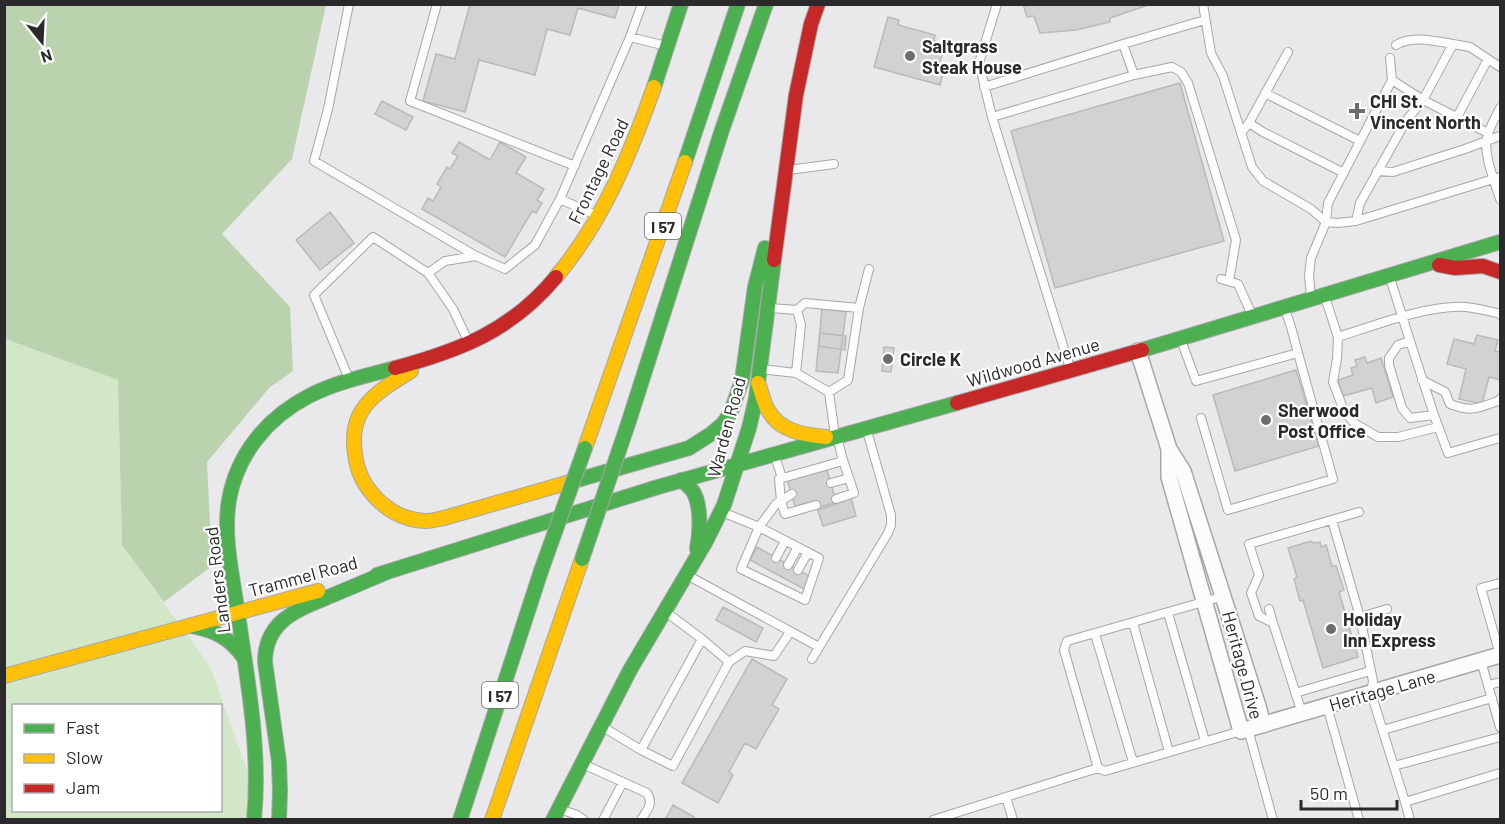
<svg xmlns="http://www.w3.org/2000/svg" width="1505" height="824" font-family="Barlow,sans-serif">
  <rect width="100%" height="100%" fill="#e9e9ec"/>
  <!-- green -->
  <path fill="#d2e7c8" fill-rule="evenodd" d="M4 339 118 380 122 545 211 668 257 799 251 819H5ZM14 706H220V810H14Z"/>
  <!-- forest -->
  <path fill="#bad3ae" d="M4 5H326L292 159 222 234 290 307 293 371 269 388 207 462 212 566 164 602 122 545 118 380 5 339Z"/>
  <!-- building -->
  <path fill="#d2d2d4" stroke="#b9b9bb" stroke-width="1.5" d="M470 4H619L615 18 578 8 570 35 547 29 535 75 479 60 465 112 423 101 436 54 455 59Z
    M1023 4H1151L1110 18V22L1076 30 1040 33 1034 16 1027 17Z
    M888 17 899 20 898 25 935 35 934 41 945 44 938 69 944 71 940 85 874 67Z
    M1180 83 1224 241 1055 288 1011 131Z
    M382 101 413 117 406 130 375 114Z
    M459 142 490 160 500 142 526 157 516 173 544 189 537 200 542 203 536 213 532 211 505 257 422 209 428 198 433 201 441 187 437 184 447 167 450 169 458 156 452 153Z
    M330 212 354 243 320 270 296 240Z
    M822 308 846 312 838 373 816 371Z
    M820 333 846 336 845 350 819 346Z
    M1477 335 1498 340 1495 351 1500 352V380L1489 377 1482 404 1459 399 1466 369 1447 364 1454 339 1474 344Z
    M884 347 894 348 891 372 882 371Z
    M1365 357 1367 363 1381 358 1393 397 1376 403 1372 388 1343 396 1338 380 1353 375 1351 368 1357 366 1355 360Z
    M1296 370 1319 446 1235 471 1213 395Z
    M826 467 837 504 818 510 815 501 795 506 787 479Z
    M851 498 856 516 823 526 817 508Z
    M1311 541 1313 543 1320 542 1321 547 1326 545 1332 566H1336L1344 590 1339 592 1358 657 1323 668 1303 600 1300 601 1294 579 1297 577 1288 548Z
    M757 547 811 577 804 589 750 560Z
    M723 607 763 628 756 642 716 620Z
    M752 659 787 679 772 705 779 709 756 749 745 743 729 772 733 775 718 803 682 783Z
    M673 805 694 817 692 820H665Z"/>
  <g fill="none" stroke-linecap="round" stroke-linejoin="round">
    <defs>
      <path id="lane" d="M349 4 328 109 314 161 476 256
        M437 4 410 101 575 166
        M997 4 979 63 992 117 1070 368
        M1203 4 1211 53 1223 76 1252 167 1263 181 1311 209 1326 222 1337 223 1356 221 1500 177
        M630 37 642 4
        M1123 44 1205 20
        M1396 45C1412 35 1435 41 1453 44
        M1390 58 1392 80
        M984 87 1123 44 1134 75
        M1265 93 1360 141
        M1500 108C1495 118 1489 128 1487 138 1483 155 1495 182 1500 199
        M992 117 1134 75 1172 67 1181 72 1188 83 1236 240 1229 281
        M1457 117 1488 59
        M1249 123 1263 132 1344 173
        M1241 133 1249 123 1288 52
        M788 170 834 164
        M1377 171 1393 172 1465 149 1500 136
        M598 216 560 199 630 37 666 46
        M1356 221 1360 203 1406 121 1423 100 1453 44 1470 47 1500 67
        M428 273 445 261 476 256 505 269 535 245 560 199
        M1390 278 1410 341 1398 345 1389 358V365L1402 408 1410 418 1434 415 1448 453 1500 438
        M1221 279 1238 284 1252 315
        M1325 297 1338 337C1373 326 1430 304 1466 307 1476 308 1487 311 1498 313L1500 315
        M1311 298 1309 275 1311 258 1326 222 1328 203 1392 80 1423 100 1488 133
        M770 308 797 310 801 325 796 373
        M797 310 805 303 859 308
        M1338 337 1337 359 1333 382 1344 411 1354 423 1378 437H1398L1438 427
        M1181 340 1196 381 1298 353 1291 327 1285 309
        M1410 341 1434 415
        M761 369 796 373 829 392
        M349 379 314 295 373 237 428 273 453 309 469 343
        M1422 380 1445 392 1450 404C1471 412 1476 409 1498 401L1500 399
        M1201 418 1228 510 1333 479 1298 353
        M835 436 829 392 848 380 859 308 869 269
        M775 456 782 478
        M831 483 849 478 842 457 838 440
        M836 499 854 493 849 478
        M816 505 785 514 781 501 779 479 843 461
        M722 512 759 527 741 569 805 600 819 558 759 527 776 504 792 494
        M1332 520 1360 617
        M776 558 785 541
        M788 565 798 547
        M798 570 808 552
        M687 575 819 647
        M1224 596 1067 641 1064 650 1098 768 1105 771 1241 731
        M1269 609 1273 623
        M1387 609 1360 617 1373 681 1371 693 1405 802 1500 773
        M1168 613 1205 741
        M1133 623 1169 752
        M1095 634 1133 762
        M1500 655 1481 588 1500 583
        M812 659 888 533 891 525V515L867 431
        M1481 661 1500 727
        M729 662 745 651 774 656 790 632
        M1489 685 1500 682
        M1295 693 1370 671
        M1327 706 1359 820
        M1302 713 1273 623 1259 616 1251 593 1259 575 1249 544 1359 512
        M603 727 641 750 702 639 666 612
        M1248 729 1273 820
        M1383 730 1492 698
        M641 750 673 766 729 662 702 639
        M583 764 647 793C654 804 647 810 641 820
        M1394 766 1500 737
        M1006 797 1013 820
        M1405 802 1410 820
        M560 809 577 815 584 820
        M603 820 623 782
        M933 820 1098 768"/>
      <path id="street" d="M1138 351 1169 449 1183 471 1258 706 1263 725
        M1169 449V477L1241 731 1500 655"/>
      <path id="fast" d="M654 87 681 4
        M685 162 738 4
        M1142 350 1500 242
        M628 424 722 130 766 4
        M681 480C685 483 689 486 692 490 702 504 700 533 697 549
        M570 482 689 448 711 434 723 424 731 412 742 380 755 287 765 248
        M377 575 658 487 957 403
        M192 626C215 630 231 639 244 658
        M254 820C261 749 247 678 237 608 232 573 223 536 229 500 237 454 268 417 309 396 336 382 366 376 395 368
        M279 820 280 791 279 762 265 662C265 619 300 609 333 595 352 587 371 579 390 571
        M460 820 541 571
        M553 820 630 670 705 543 724 505 749 428 756 398 774 260"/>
      <path id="slow" d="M556 277C603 221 630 155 654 87
        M411 371C392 383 369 395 359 416 354 427 353 441 355 453 358 488 389 520 426 521 432 521 438 519 444 518L570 482
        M758 383C762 392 763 402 768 410 779 431 804 435 826 437
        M585 448 685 162
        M4 676 318 591
        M492 820 582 559"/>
      <path id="jam" d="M774 260 796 95 811 24 818 4
        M1439 265 1455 268 1483 266 1500 272
        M395 368C461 350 511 331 556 277
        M957 403 1142 350"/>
    </defs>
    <!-- lane casing -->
    <use href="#lane" stroke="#a7a7a9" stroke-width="10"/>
    <!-- street casing -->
    <use href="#street" stroke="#a7a7a9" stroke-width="18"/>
    <!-- fast casing -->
    <use href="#fast" stroke="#a7a7a9" stroke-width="16"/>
    <!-- slow casing -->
    <use href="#slow" stroke="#a7a7a9" stroke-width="16"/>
    <!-- jam casing -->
    <use href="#jam" stroke="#a7a7a9" stroke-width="16"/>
    <!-- lane -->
    <use href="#lane" stroke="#fcfcfc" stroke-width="8"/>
    <!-- street -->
    <use href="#street" stroke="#fcfcfc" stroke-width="15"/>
    <!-- fast -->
    <use href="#fast" stroke="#4caf50" stroke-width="14"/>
    <!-- slow -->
    <use href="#slow" stroke="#ffc107" stroke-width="14"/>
    <!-- jam -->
    <use href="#jam" stroke="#c62828" stroke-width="14"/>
    <defs>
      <path id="fast-bridge" d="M582 559 628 424
        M541 571 585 448"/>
    </defs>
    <!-- fast-bridge casing -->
    <use href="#fast-bridge" stroke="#a7a7a9" stroke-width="16" stroke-linecap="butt"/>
    <!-- fast-bridge -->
    <use href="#fast-bridge" stroke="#4caf50" stroke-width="14"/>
  </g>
  <!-- markers -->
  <g fill="#6d6d6f" stroke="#fff" stroke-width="2">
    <circle cx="910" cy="56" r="6"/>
    <path d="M1354 102h6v6h6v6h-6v6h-6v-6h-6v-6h6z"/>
    <circle cx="888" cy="359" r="6"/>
    <circle cx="1266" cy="420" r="6"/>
    <circle cx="1331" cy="629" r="6"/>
  </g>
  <g text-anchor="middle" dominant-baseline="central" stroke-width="4.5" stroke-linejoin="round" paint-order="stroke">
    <!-- shield labels -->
    <g fill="#fff" stroke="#6a6a6b" stroke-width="1.5">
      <rect x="645" y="213" width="36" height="26" rx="4.5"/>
      <rect x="482" y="682" width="36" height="26" rx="4.5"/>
    </g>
    <g font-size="16" font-weight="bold" fill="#2a2a2c">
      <text x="663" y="226">I 57</text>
      <text x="500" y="695">I 57</text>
    </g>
    <!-- poi labels -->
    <g font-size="18" font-weight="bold" fill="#2a2a2c" stroke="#fff" text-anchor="start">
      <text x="922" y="46">Saltgrass<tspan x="922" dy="21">Steak House</tspan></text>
      <text x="1370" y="101">CHI St.<tspan x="1370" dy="21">Vincent North</tspan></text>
      <text x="900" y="359">Circle K</text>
      <text x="1278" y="410">Sherwood<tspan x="1278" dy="21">Post Office</tspan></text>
      <text x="1343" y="619">Holiday<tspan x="1343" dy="21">Inn Express</tspan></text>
    </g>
    <!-- street labels -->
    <g font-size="18" fill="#2a2a2c" stroke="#fff">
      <text transform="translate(598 171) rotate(-64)">Frontage Road</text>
      <text transform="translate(1033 362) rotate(-16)">Wildwood Avenue</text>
      <text transform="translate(726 427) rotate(-75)">Warden Road</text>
      <text transform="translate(303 576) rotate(-15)">Trammel Road</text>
      <text transform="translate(217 580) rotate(-97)">Landers Road</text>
      <text transform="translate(1243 665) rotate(75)">Heritage Drive</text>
      <text transform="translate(1382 690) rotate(-16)">Heritage Lane</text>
    </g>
  </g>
  <!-- border -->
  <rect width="1505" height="824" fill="none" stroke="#2a2a2c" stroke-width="12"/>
  <!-- legend -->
  <rect x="12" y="704" width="210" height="108" fill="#ffffff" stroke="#aaaaab" stroke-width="1.5"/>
  <rect x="24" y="724" width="30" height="9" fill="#4caf50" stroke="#aaaaab" stroke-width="1.5"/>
  <text x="66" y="734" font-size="18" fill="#2a2a2c">Fast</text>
  <rect x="24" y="754" width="30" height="9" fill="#ffc107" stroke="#aaaaab" stroke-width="1.5"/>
  <text x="66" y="764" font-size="18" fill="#2a2a2c">Slow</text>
  <rect x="24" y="784" width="30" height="9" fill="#c62828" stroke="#aaaaab" stroke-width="1.5"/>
  <text x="66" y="794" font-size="18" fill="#2a2a2c">Jam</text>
  <!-- north arrow -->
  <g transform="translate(42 42) rotate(162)" stroke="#ffffff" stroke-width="4.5" paint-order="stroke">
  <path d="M0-4.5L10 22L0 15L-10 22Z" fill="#2a2a2c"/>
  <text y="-9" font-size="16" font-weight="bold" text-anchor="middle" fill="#2a2a2c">N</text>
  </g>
  <!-- scale -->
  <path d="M1301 800v9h96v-9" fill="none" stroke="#2a2a2c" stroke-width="3"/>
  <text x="1310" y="800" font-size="18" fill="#2a2a2c" stroke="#ffffff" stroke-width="4.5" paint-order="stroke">50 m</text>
</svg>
